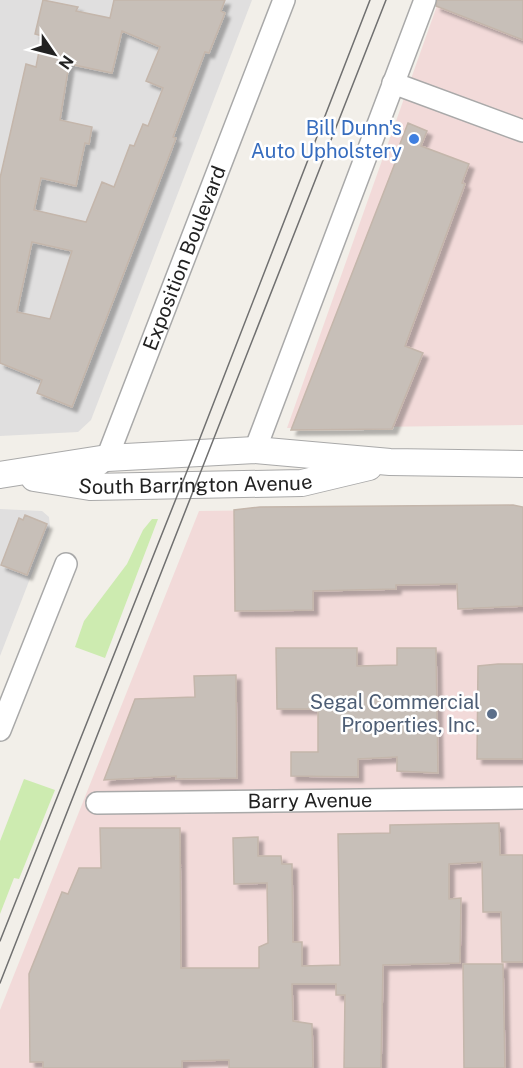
<svg xmlns="http://www.w3.org/2000/svg" width="523" height="1068" font-family="'Public Sans',sans-serif">
  <defs>
    <filter id="shadow"><feDropShadow dx="5" dy="5" stdDeviation="1.5" flood-color="#0004"/></filter>
  </defs>
  <rect width="100%" height="100%" fill="#f2efe9"/>
  <!-- residential -->
  <path fill="#e0dfdf" d="M0 0H252L91 420 78 432 0 436Z
    M0 509 42 511 49 517 50 527 0 656Z"/>
  <!-- commercial -->
  <path fill="#f2dad9" d="M439 0H523V425L287 428Z
    M523 507V1068H0V1010L199 511Z"/>
  <!-- grass -->
  <path fill="#cdebb0" d="M152 519H158L105 658 75 647 84 621 127 564 143 530Z
    M24 779 55 790 19 879 14 878 0 914V841Z"/>
  <!-- building -->
  <path fill="#c7bfb8" stroke="#c4b6ab" stroke-width="1.5" fill-rule="evenodd" filter="url(#shadow)" d="M43 0 78 7 76 11 110 18 114 0H225L221 11 225 13 209 53 205 52 173 137 176 138 168 159 72 407 37 393 42 380 0 363V178L26 64 36 67 42 36 35 34ZM122 31 160 47 146 81 163 88 148 126 143 124 134 146 130 145 114 187 102 182 86 222 34 210 41 178 76 186 85 143 89 144 92 127 60 120 69 64 112 73ZM32 242 72 251 50 319 17 312Z
    M437 0H523V40L436 6Z
    M408 123 427 131 421 146 469 164 462 183 465 184 405 346 423 353 392 429 291 430 397 158 395 157Z
    M513 505 523 507V606L458 609 457 584 396 585V589L313 591V610L235 611 234 510 260 507Z
    M25 515 47 524 27 575 1 565 19 518 23 520Z
    M276 648H357V666L397 665V648H436L438 773 397 771V757L358 759V777L291 776V752H318V709H277Z
    M498 664H523V759H477L478 666Z
    M236 675 237 778 176 779V776L104 780 135 699 195 697 194 676Z
    M499 823 500 855H523V962H502L501 912H483L482 862 449 864V899L461 898 460 963 383 965 381 1068H344L345 995H336V984H292L293 1021 312 1024 313 1068H229V1060L182 1061V1068H43V1062H30L29 974 62 892 68 894 79 868H101L100 828H180L181 968H259V947L268 943 267 883 234 884 233 838 258 837V856H281L282 864H292L293 942H302V966L340 965 338 834 390 833V825Z
    M463 964H503L505 1068H464Z"/>
  <g fill="none" stroke-linecap="round" stroke-linejoin="round">
    <defs>
      <g id="minor">
        <path d="M393 83 523 131"/>
        <path d="M255 450 425 0"/>
        <path id="s1" d="M95 468 107 458 284 0"/>
        <path d="M0 730 66 564"/>
        <path id="s2" d="M97 803 523 798"/>
      </g>
      <g id="tertiary">
        <path d="M0 475 107 458 255 450 390 462 523 464"/>
        <path id="s3" d="M34 478 90 487 302 483 369 467"/>
      </g>
    </defs>
    <!-- minor casing -->
    <use href="#minor" stroke="#a9a9a9" stroke-width="24"/>
    <!-- tertiary casing -->
    <use href="#tertiary" stroke="#a9a9a9" stroke-width="28"/>
    <!-- minor -->
    <use href="#minor" stroke="#fff" stroke-width="21"/>
    <!-- tertiary -->
    <use href="#tertiary" stroke="#fff" stroke-width="26"/>
    <!-- tram -->
    <path stroke="#707070" stroke-width="1.5" d="M0 941 195 451 370 0
      M0 983 386 0"/>
  </g>
  <!-- markers -->
  <circle fill="#3f7fe0" stroke="#fff" stroke-width="2" cx="414" cy="139" r="6"/>
  <circle fill="#5c6f8a" stroke="#fff" stroke-width="2" cx="492" cy="714" r="6"/>
  <g text-anchor="middle" dominant-baseline="central" stroke-width="5" stroke-linejoin="round" paint-order="stroke">
    <!-- shop labels -->
    <g font-size="20" fill="#366cbe" stroke="#fff" text-anchor="end">
      <text x="402" y="128">Bill Dunn's<tspan x="402" dy="23">Auto Upholstery</tspan></text>
    </g>
    <!-- street labels -->
    <g font-size="20" fill="#222" stroke="#fff">
      <text stroke="none"><textPath href="#s1" startOffset="230">Exposition Boulevard</textPath></text>
      <text stroke="none"><textPath href="#s3" startOffset="162">South Barrington Avenue</textPath></text>
      <text stroke="none"><textPath href="#s2" startOffset="213">Barry Avenue</textPath></text>
    </g>
    <!-- service labels -->
    <g font-size="20" fill="#4e5e75" stroke="#fff" text-anchor="end">
      <text x="480" y="702">Segal Commercial<tspan x="480" dy="23">Properties, Inc.</tspan></text>
    </g>
  </g>
  <!-- north arrow -->
  <g transform="translate(54 54) rotate(125)" stroke="#ffffff" stroke-width="4.5" paint-order="stroke">
  <path d="M0-4.5L10 22L0 15L-10 22Z" fill="#222222"/>
  <text y="-9" font-size="16" font-weight="bold" text-anchor="middle" fill="#222222">N</text>
  </g>
</svg>
